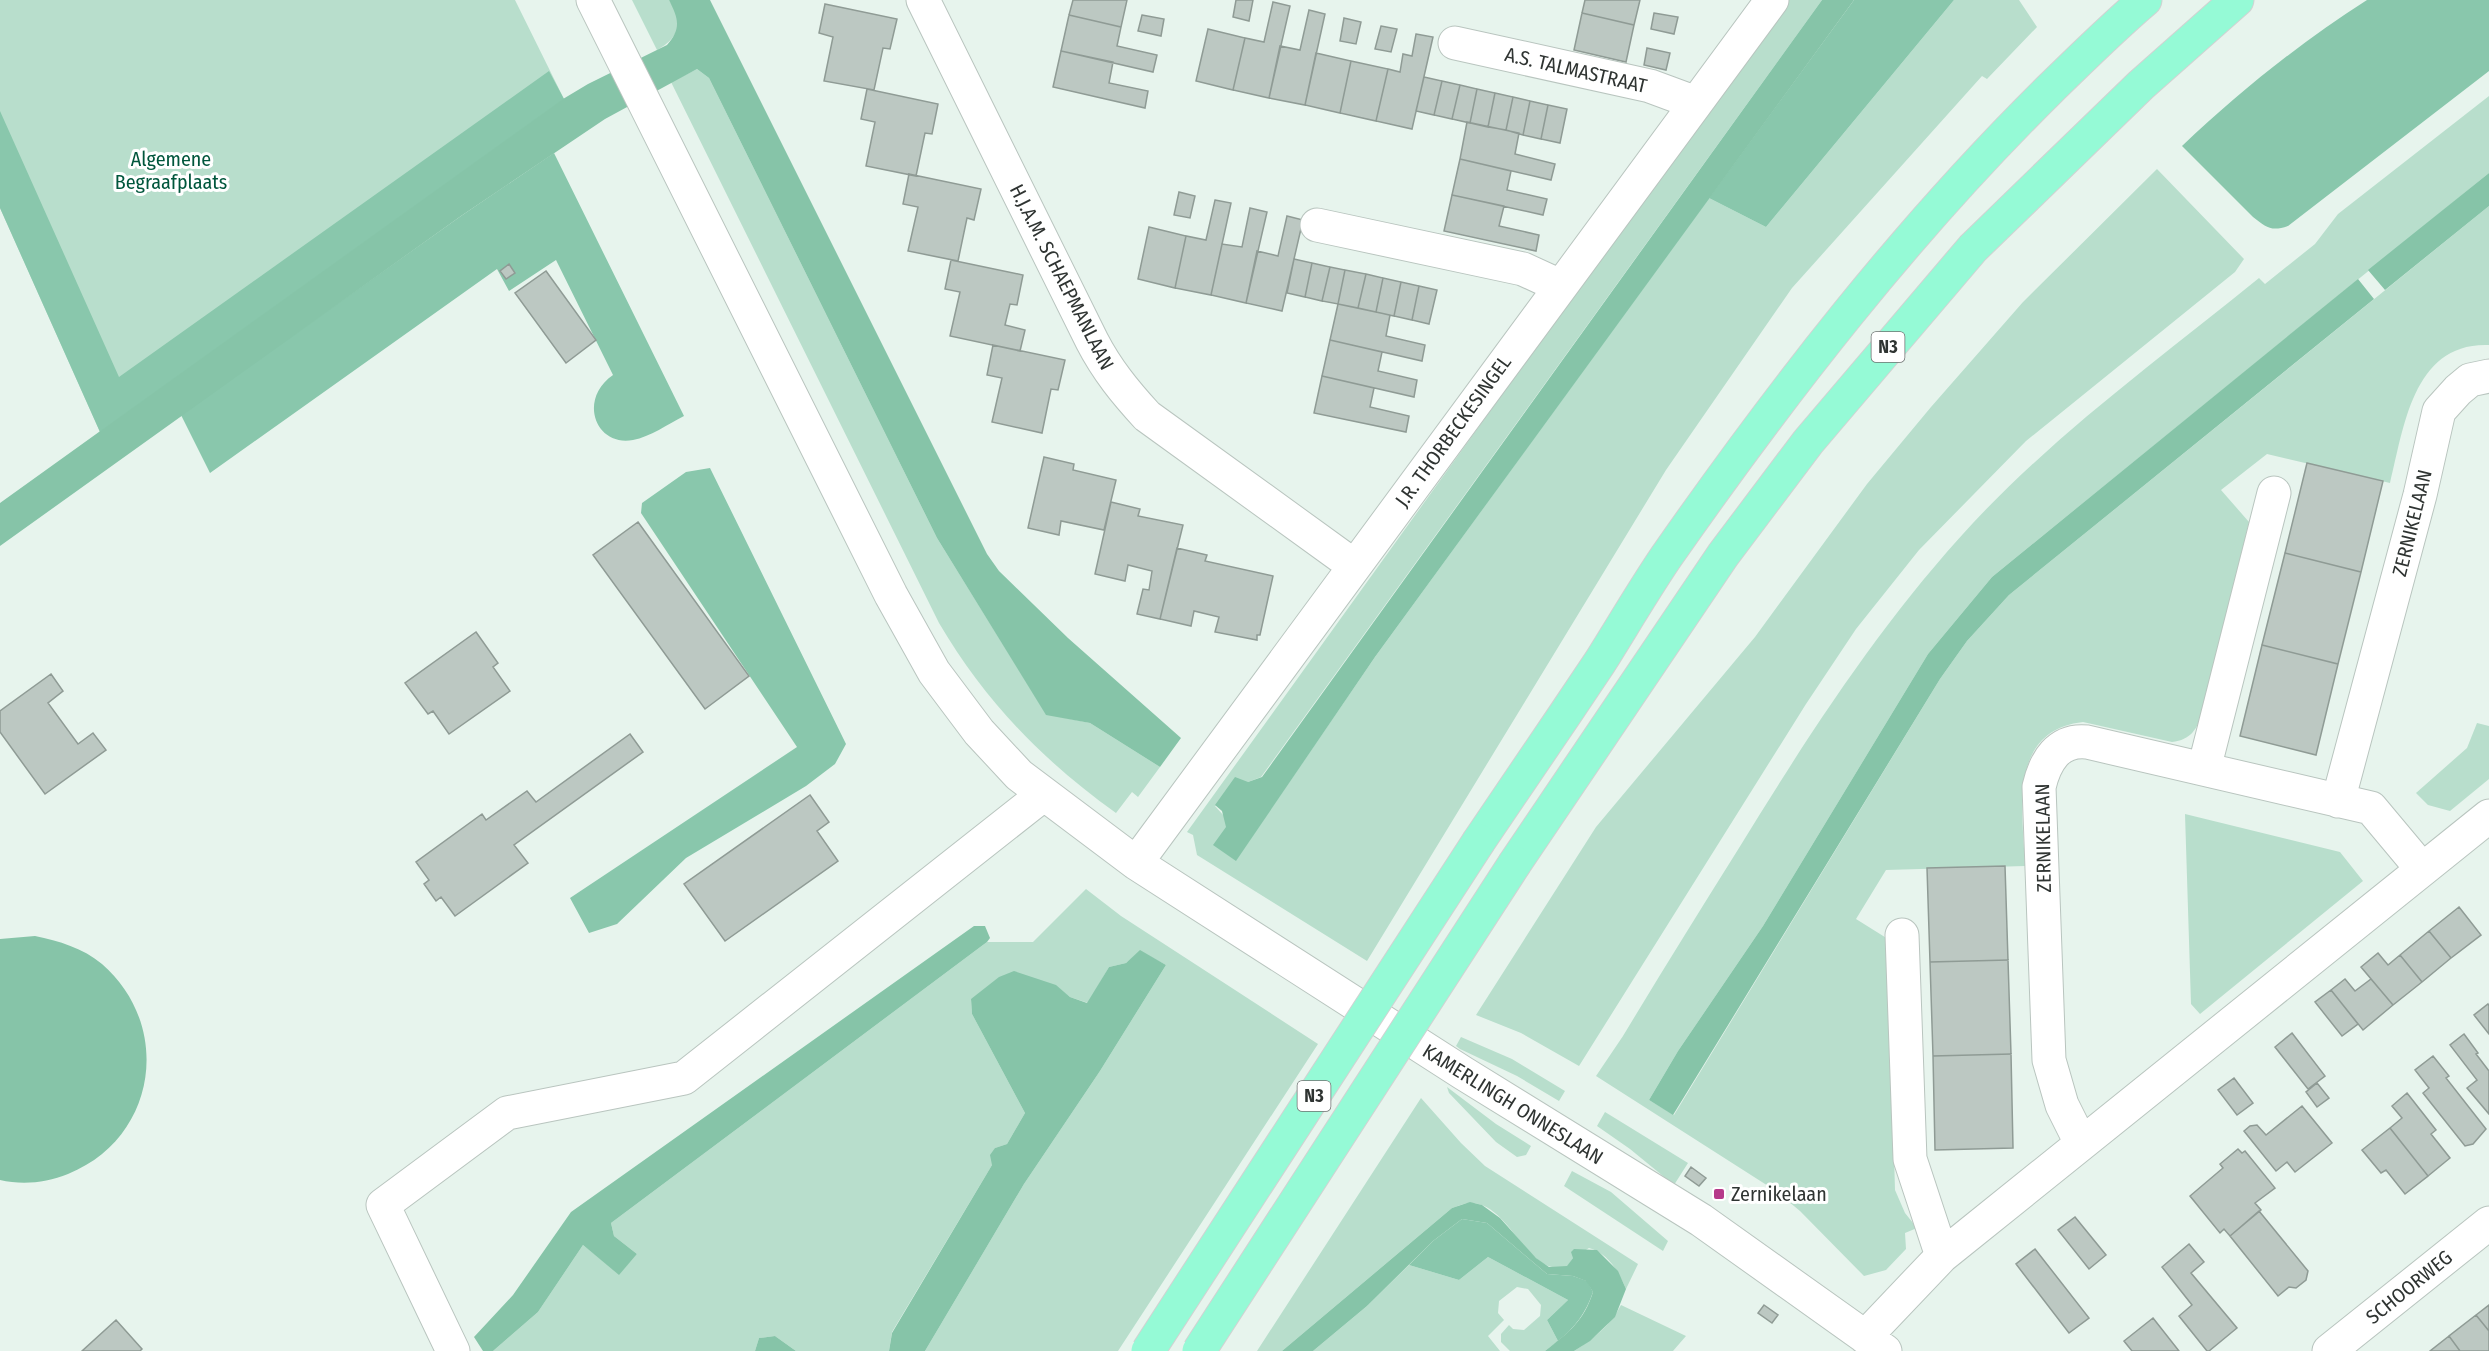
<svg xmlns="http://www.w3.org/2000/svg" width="2489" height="1351" font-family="'Fira Sans Condensed',sans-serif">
  <rect width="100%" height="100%" fill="#e7f4ed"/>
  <!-- green -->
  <path fill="#b8decc" d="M0 0H515L564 99 100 432 0 208Z
    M632 0H669C672 5 677 13 678 18 680 34 668 44 657 50Z
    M1786 0H1822L1261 777 1248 782 1215 806 1224 816 1236 860 1375 657 1709 198 1766 227 1954 0H2019L2037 27 1987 79 1982 76 1792 288 1666 470 1367 961 1197 855 1193 835 1187 832Z
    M697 69 709 78 937 538 1046 714 1090 723 1160 767 1138 797 1132 792 1116 813C1042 760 985 701 939 623L671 82Z
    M2489 96V173L1992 577 1928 654 1763 926 1678 1051 1649 1100 1674 1115 1940 679 1967 641 2009 595 2489 206V345C2413 342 2404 427 2390 483L2267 454 2221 490 2249 522 2203 712C2197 729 2191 740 2172 742L2083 722C2007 731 2023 812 2025 866L1886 870 1856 919 1888 939 1895 1190 1905 1213 1917 1228 1905 1233 1906 1249 1886 1270 1864 1276 1800 1211 1776 1191 1596 1076 1623 1036C1661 973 1700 910 1739 848 1809 734 1882 621 1973 523 2059 431 2162 357 2259 278L2265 284 2315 244 2338 214Z
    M2157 169 2244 259 2235 272 2026 441 1919 550 1856 629 1806 704 1579 1066 1521 1033 1476 1015 1596 827 1755 637 1867 484 1931 407 2023 302Z
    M2477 723 2489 726V779L2450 811 2428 805 2416 793 2467 748Z
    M2185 814 2340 852 2363 881 2200 1014 2191 1004Z
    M1086 889 1121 916 1318 1044 1118 1351H925L1024 1184 1100 1071 1166 965 1140 951 1126 963 1109 967 1088 1003 1070 997 1055 985 971 999 972 1014 1025 1113 1007 1144 995 1148 992 1165 892 1332 889 1351H796L775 1336 759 1338 755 1351H493L538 1312 583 1245 619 1274 637 1254 614 1236 611 1223 987 942H1033Z
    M1461 1037 1512 1059 1565 1091 1559 1101 1517 1076 1460 1049 1456 1046Z
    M1447 1087 1496 1124 1531 1146 1526 1155 1517 1157 1496 1142 1449 1093Z
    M1421 1098 1461 1143 1485 1166 1638 1264 1626 1289C1619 1272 1608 1253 1589 1248L1573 1258 1567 1267C1561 1267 1553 1268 1548 1266 1521 1255 1503 1202 1470 1203 1465 1203 1458 1206 1452 1208L1282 1351H1257Z
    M1605 1112 1688 1163 1674 1185 1630 1149 1597 1126Z
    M1572 1171 1611 1192 1668 1241 1663 1251 1564 1186Z
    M1488 1257 1568 1300 1547 1320 1558 1341 1545 1351H1510L1501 1342V1334L1509 1325 1513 1329 1524 1330 1540 1316 1541 1305 1528 1289 1517 1287 1499 1301 1498 1313 1504 1320 1488 1336 1500 1351H1313L1367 1306 1409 1265 1459 1280Z
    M1621 1305 1686 1336 1673 1351H1574C1593 1339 1611 1325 1621 1305Z"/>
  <!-- forest -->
  <path fill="#89c7ac" d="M1854 0H1954L1766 227 1709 198Z
    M2367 0H2489V71L2288 226C2271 232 2266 227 2253 217L2182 146C2239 92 2301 42 2367 0Z
    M549 71 564 99 100 432 0 208V111L119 377Z
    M554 153 684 416C668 424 650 437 633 440 595 447 578 399 613 375L556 260 509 291 497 269 210 473 181 415 461 216Z
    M710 468 846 744 835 764 806 786 686 858 617 924 589 933 570 898 797 747 641 513 642 503 686 472Z
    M1462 1219 1487 1223 1547 1274 1573 1276 1587 1281 1593 1292C1586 1313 1575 1327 1558 1341L1547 1320 1568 1300 1488 1257 1459 1280 1409 1265 1433 1241Z"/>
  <!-- water -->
  <path fill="#86c4a8" d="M669 0H710L987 554 999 571 1068 638 1181 738 1160 767 1090 723 1046 715 937 538 709 78 697 69 605 119 461 216 0 546V503L563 99 588 84 667 45C682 28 678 18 669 0Z
    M1822 0H1854L1375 657 1236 861 1213 845 1226 827 1222 811 1215 805 1235 777 1248 782 1262 777Z
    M2489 173V206L2385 290 2368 270Z
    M2358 279 2374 299 2009 595 1967 641 1940 679 1673 1115 1649 1100 1678 1051 1763 926 1928 654 1992 577Z
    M974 926H985L990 938 987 942 611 1223 614 1236 637 1254 619 1275 583 1245 538 1312 493 1351H483L474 1337 513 1295 571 1212Z
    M35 936C59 941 83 948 102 964 174 1027 156 1139 68 1174 46 1183 22 1185 0 1180V939Z
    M1140 950 1166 965 1100 1071 1024 1184 925 1351H889L892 1333 992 1165 990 1155 995 1148 1007 1144 1025 1113 972 1014 971 999 999 977 1014 971 1056 985 1070 997 1087 1003 1109 967 1126 963Z
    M1470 1202 1482 1205 1500 1218 1536 1258 1549 1267 1567 1266 1573 1258 1571 1252 1574 1249 1597 1250 1618 1271 1626 1289 1615 1317 1590 1341 1574 1351H1545C1568 1333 1584 1321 1593 1292L1586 1281 1573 1276 1547 1274 1487 1223 1462 1219 1433 1241 1367 1306 1313 1351H1282L1452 1208Z
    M775 1336 796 1351H755L759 1338Z"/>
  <!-- building -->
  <path fill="#bcc8c2" stroke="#8f9b95" stroke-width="1.5" d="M1073 0H1127L1121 27 1069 15Z
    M1236 0H1253L1249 21 1233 17Z
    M1585 0H1640L1634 25 1582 13Z
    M1273 2 1290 6 1269 98 1233 90 1245 38 1264 42Z
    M825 4 897 19 890 49 883 48 874 90 824 81 833 37 819 33Z
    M1309 10 1325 14 1305 105 1269 98 1280 46 1300 50Z
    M1582 13 1634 25 1626 62 1574 50Z
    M1654 13 1678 17 1674 34 1651 29Z
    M1069 15 1121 27 1117 46 1157 55 1153 72 1061 51Z
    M1142 15 1164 19 1161 36 1138 31Z
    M1344 18 1361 22 1356 44 1340 41Z
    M1381 26 1397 29 1391 52 1375 49Z
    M1208 29 1245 38 1233 90 1196 81Z
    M1416 34 1433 37 1412 129 1376 121 1388 69 1400 72 1403 54 1412 56Z
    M1647 48 1670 53 1666 70 1644 65Z
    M1061 51 1113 62 1109 83 1148 91 1145 108 1053 87Z
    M1316 53 1351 61 1340 113 1305 105Z
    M1351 61 1388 69 1376 121 1340 113Z
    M1424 77 1442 81 1434 115 1416 111Z
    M1442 81 1460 85 1452 119 1434 115Z
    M1460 85 1477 89 1470 123 1452 119Z
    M867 89 938 104 932 134 925 133 916 176 866 166 875 122 861 119Z
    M1477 89 1495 93 1488 127 1470 123Z
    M1495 93 1513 97 1506 130 1488 127Z
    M1513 97 1530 101 1523 135 1506 130Z
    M1530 101 1548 105 1541 139 1523 135Z
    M1548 105 1567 109 1560 143 1541 139Z
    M1467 122 1519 133 1515 154 1555 164 1551 180 1460 159Z
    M1460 159 1511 171 1507 190 1547 199 1543 215 1452 195Z
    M909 174 981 189 974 220 967 218 958 261 908 251 918 207 903 204Z
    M1179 192 1195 196 1190 218 1174 215Z
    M1452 195 1504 206 1499 226 1539 235 1536 251 1444 231Z
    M1215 200 1231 203 1211 295 1175 288 1186 236 1206 240Z
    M1250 208 1267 212 1246 303 1211 295 1222 244 1242 247Z
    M1287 216 1303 220 1282 311 1246 303 1257 251 1278 256Z
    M1149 227 1186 236 1175 288 1138 279Z
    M1294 259 1312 263 1305 297 1287 293Z
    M951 260 1023 275 1017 305 1010 304 1005 325 1025 330 1020 351 950 336 960 292 945 289Z
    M1312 263 1330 267 1322 301 1305 297Z
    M509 264 515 273 506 279 500 271Z
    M1330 267 1345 270 1338 304 1322 301Z
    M1345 270 1366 274 1358 308 1338 304Z
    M546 271 596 340 566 363 515 293Z
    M1366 274 1383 278 1376 312 1358 308Z
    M1383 278 1401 282 1394 316 1376 312Z
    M1401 282 1419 286 1412 320 1394 316Z
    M1419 286 1437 290 1429 324 1412 320Z
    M1338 304 1390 315 1386 336 1425 345 1422 361 1330 340Z
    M1330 340 1382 352 1378 371 1417 380 1414 397 1322 376Z
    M993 345 1065 360 1058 390 1051 389 1042 433 992 422 1002 378 987 375Z
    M1322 376 1374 388 1370 407 1409 416 1406 432 1314 413Z
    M1044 457 1074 464 1073 470 1116 480 1104 530 1061 521 1059 535 1028 528Z
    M2307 463 2383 481 2361 572 2285 553Z
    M1111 502 1140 509 1138 516 1183 525 1160 619 1137 614 1143 589 1149 590 1152 571 1128 565 1125 581 1095 574Z
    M638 522 749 676 705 709 593 555Z
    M1177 548 1207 555 1205 561 1273 576 1260 635H1257V640L1215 632 1219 617 1194 611 1191 626 1160 619Z
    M2285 553 2361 572 2338 664 2262 645Z
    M476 632 498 663 493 667 510 691 449 734 433 711 428 714 405 683Z
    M2262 645 2338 664 2316 755 2240 736Z
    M51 674 63 691 48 703 78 744 93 733 106 750 45 794 0 732V711Z
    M630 734 643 752 514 845 528 863 455 916 441 897 436 901 424 884 429 880 416 862 482 814 486 820 527 791 536 802Z
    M810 795 829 822 817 831 838 861 725 941 684 884Z
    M2005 866 2008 960 1930 962 1927 868Z
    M2459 907 2481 935 2451 958 2429 931Z
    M2429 931 2451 958 2422 982 2400 955Z
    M2378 953 2388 965 2400 955 2422 982 2393 1005 2361 967Z
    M2008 960 2011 1054 1933 1056 1930 962Z
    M2345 979 2355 991 2371 979 2393 1005 2363 1030 2331 990Z
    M2331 990 2358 1024 2342 1036 2315 1002Z
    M2488 1004 2489 1006V1034L2474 1015Z
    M2292 1033 2325 1076 2308 1089 2275 1047Z
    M2464 1034 2478 1053 2476 1054 2489 1071V1114L2467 1088 2477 1080 2450 1045Z
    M2011 1054 2013 1148 1935 1150 1933 1056Z
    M2433 1056 2449 1076 2446 1078 2486 1129 2473 1144 2465 1146 2423 1093 2429 1088 2415 1070Z
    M2234 1078 2253 1103 2237 1115 2218 1090Z
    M2317 1083 2329 1098 2317 1107 2306 1092Z
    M2407 1093 2436 1130 2431 1134 2450 1158 2428 1176 2390 1128 2402 1118 2392 1106Z
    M2302 1106 2332 1143 2295 1172 2287 1162 2276 1171 2244 1131 2250 1126 2257 1125 2266 1135Z
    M2390 1128 2428 1176 2405 1194 2386 1170 2381 1173 2362 1150Z
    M2238 1149 2242 1153 2245 1151 2275 1188 2255 1203 2261 1210 2230 1236 2224 1229 2220 1233 2190 1196 2223 1168 2220 1164Z
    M1691 1167 1706 1178 1699 1186 1685 1176Z
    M2259 1211 2308 1271 2306 1280 2296 1288 2289 1287 2278 1296 2230 1236Z
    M2075 1217 2106 1255 2089 1269 2058 1230Z
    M2189 1244 2204 1262 2191 1273 2237 1328 2209 1351H2207L2179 1316 2192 1305 2162 1267Z
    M2035 1249 2089 1318 2069 1333 2016 1264Z
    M1764 1305 1778 1315 1772 1323 1758 1313Z
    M2489 1305V1331L2476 1315Z
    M2476 1315 2489 1331V1351H2460L2449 1336Z
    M2153 1318 2179 1351H2132L2124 1341Z
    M116 1320 142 1349 140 1351H82Z
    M2449 1336 2460 1351H2430Z"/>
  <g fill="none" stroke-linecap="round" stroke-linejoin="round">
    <defs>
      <path id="minor" d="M593 0 891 595 934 672 979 732 1019 775 1136 863 1463 1073 1701 1220 1885 1351
        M923 0 1092 341C1107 370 1125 392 1147 416L1353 565
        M1455 43 1650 86 1696 103
        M1317 225 1523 269 1560 286
        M2204 769 2274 493
        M2338 801 2420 495 2439 411 2458 390 2470 380 2489 376
        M1136 863 1772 0
        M1902 935 1910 1159 1942 1256
        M2081 1143 2062 1105 2049 1060 2039 787C2045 761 2058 739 2087 742L2371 808 2422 869
        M1865 1337 1942 1256 2489 816
        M453 1351 383 1205 507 1113 684 1078 1044 794
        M2329 1351 2489 1223"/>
      <path id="major" d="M1479 841C1519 782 1560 722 1600 662 1622 627 1643 591 1666 557 1782 391 1906 231 2050 89 2081 59 2112 28 2145 0
        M1515 863 1723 555 1808 442 1973 248 2141 85 2237 0"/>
    </defs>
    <!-- minor casing -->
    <use href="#minor" stroke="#b9c5bf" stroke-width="35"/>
    <!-- major casing -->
    <use href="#major" stroke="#d1d2d2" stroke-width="35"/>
    <!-- minor -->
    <use href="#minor" stroke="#fff" stroke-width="33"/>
    <!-- major -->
    <use href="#major" stroke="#95fad6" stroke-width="33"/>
    <defs>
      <path id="major-bridge" d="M1148 1351 1479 841
        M1199 1351 1515 863"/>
    </defs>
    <!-- major-bridge casing -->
    <use href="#major-bridge" stroke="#d1d2d2" stroke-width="35" stroke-linecap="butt"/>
    <!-- major-bridge -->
    <use href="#major-bridge" stroke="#95fad6" stroke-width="33"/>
  </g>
  <!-- markers -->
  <rect fill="#b63a8a" stroke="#fff" stroke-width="2" x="1713" y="1188" width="12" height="12" rx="3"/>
  <g text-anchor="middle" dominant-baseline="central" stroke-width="6" stroke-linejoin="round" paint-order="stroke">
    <!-- shield labels -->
    <g fill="#fff" stroke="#6d7170" stroke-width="1.5">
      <rect x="1871.5" y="332" width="33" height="30" rx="4.5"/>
      <rect x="1297.5" y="1081" width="33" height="30" rx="4.5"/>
    </g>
    <g font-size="18" font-weight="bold" fill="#2f3432">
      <text x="1888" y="347">N3</text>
      <text x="1314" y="1096">N3</text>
    </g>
    <!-- street labels -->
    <g font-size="20" fill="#2f3432" stroke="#fff">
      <text transform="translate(1576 70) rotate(13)">A.S. TALMASTRAAT</text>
      <text transform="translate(1062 277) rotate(63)">H.J.A.M. SCHAEPMANLAAN</text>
      <text transform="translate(1453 431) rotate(-54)">J.R. THORBECKESINGEL</text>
      <text transform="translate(2412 523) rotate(-76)">ZERNIKELAAN</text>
      <text transform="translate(2043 838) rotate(-91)">ZERNIKELAAN</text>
      <text transform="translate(1513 1104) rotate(32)">KAMERLINGH ONNESLAAN</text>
      <text transform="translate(2409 1287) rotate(-39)">SCHOORWEG</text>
    </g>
    <!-- park labels -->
    <g font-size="20" fill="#00563c" stroke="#fff">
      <text x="171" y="159">Algemene<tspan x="171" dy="23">Begraafplaats</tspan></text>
    </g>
    <!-- poi labels -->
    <g font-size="20" fill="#2f3432" stroke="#fff" text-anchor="start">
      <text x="1731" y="1194">Zernikelaan</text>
    </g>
  </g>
</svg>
